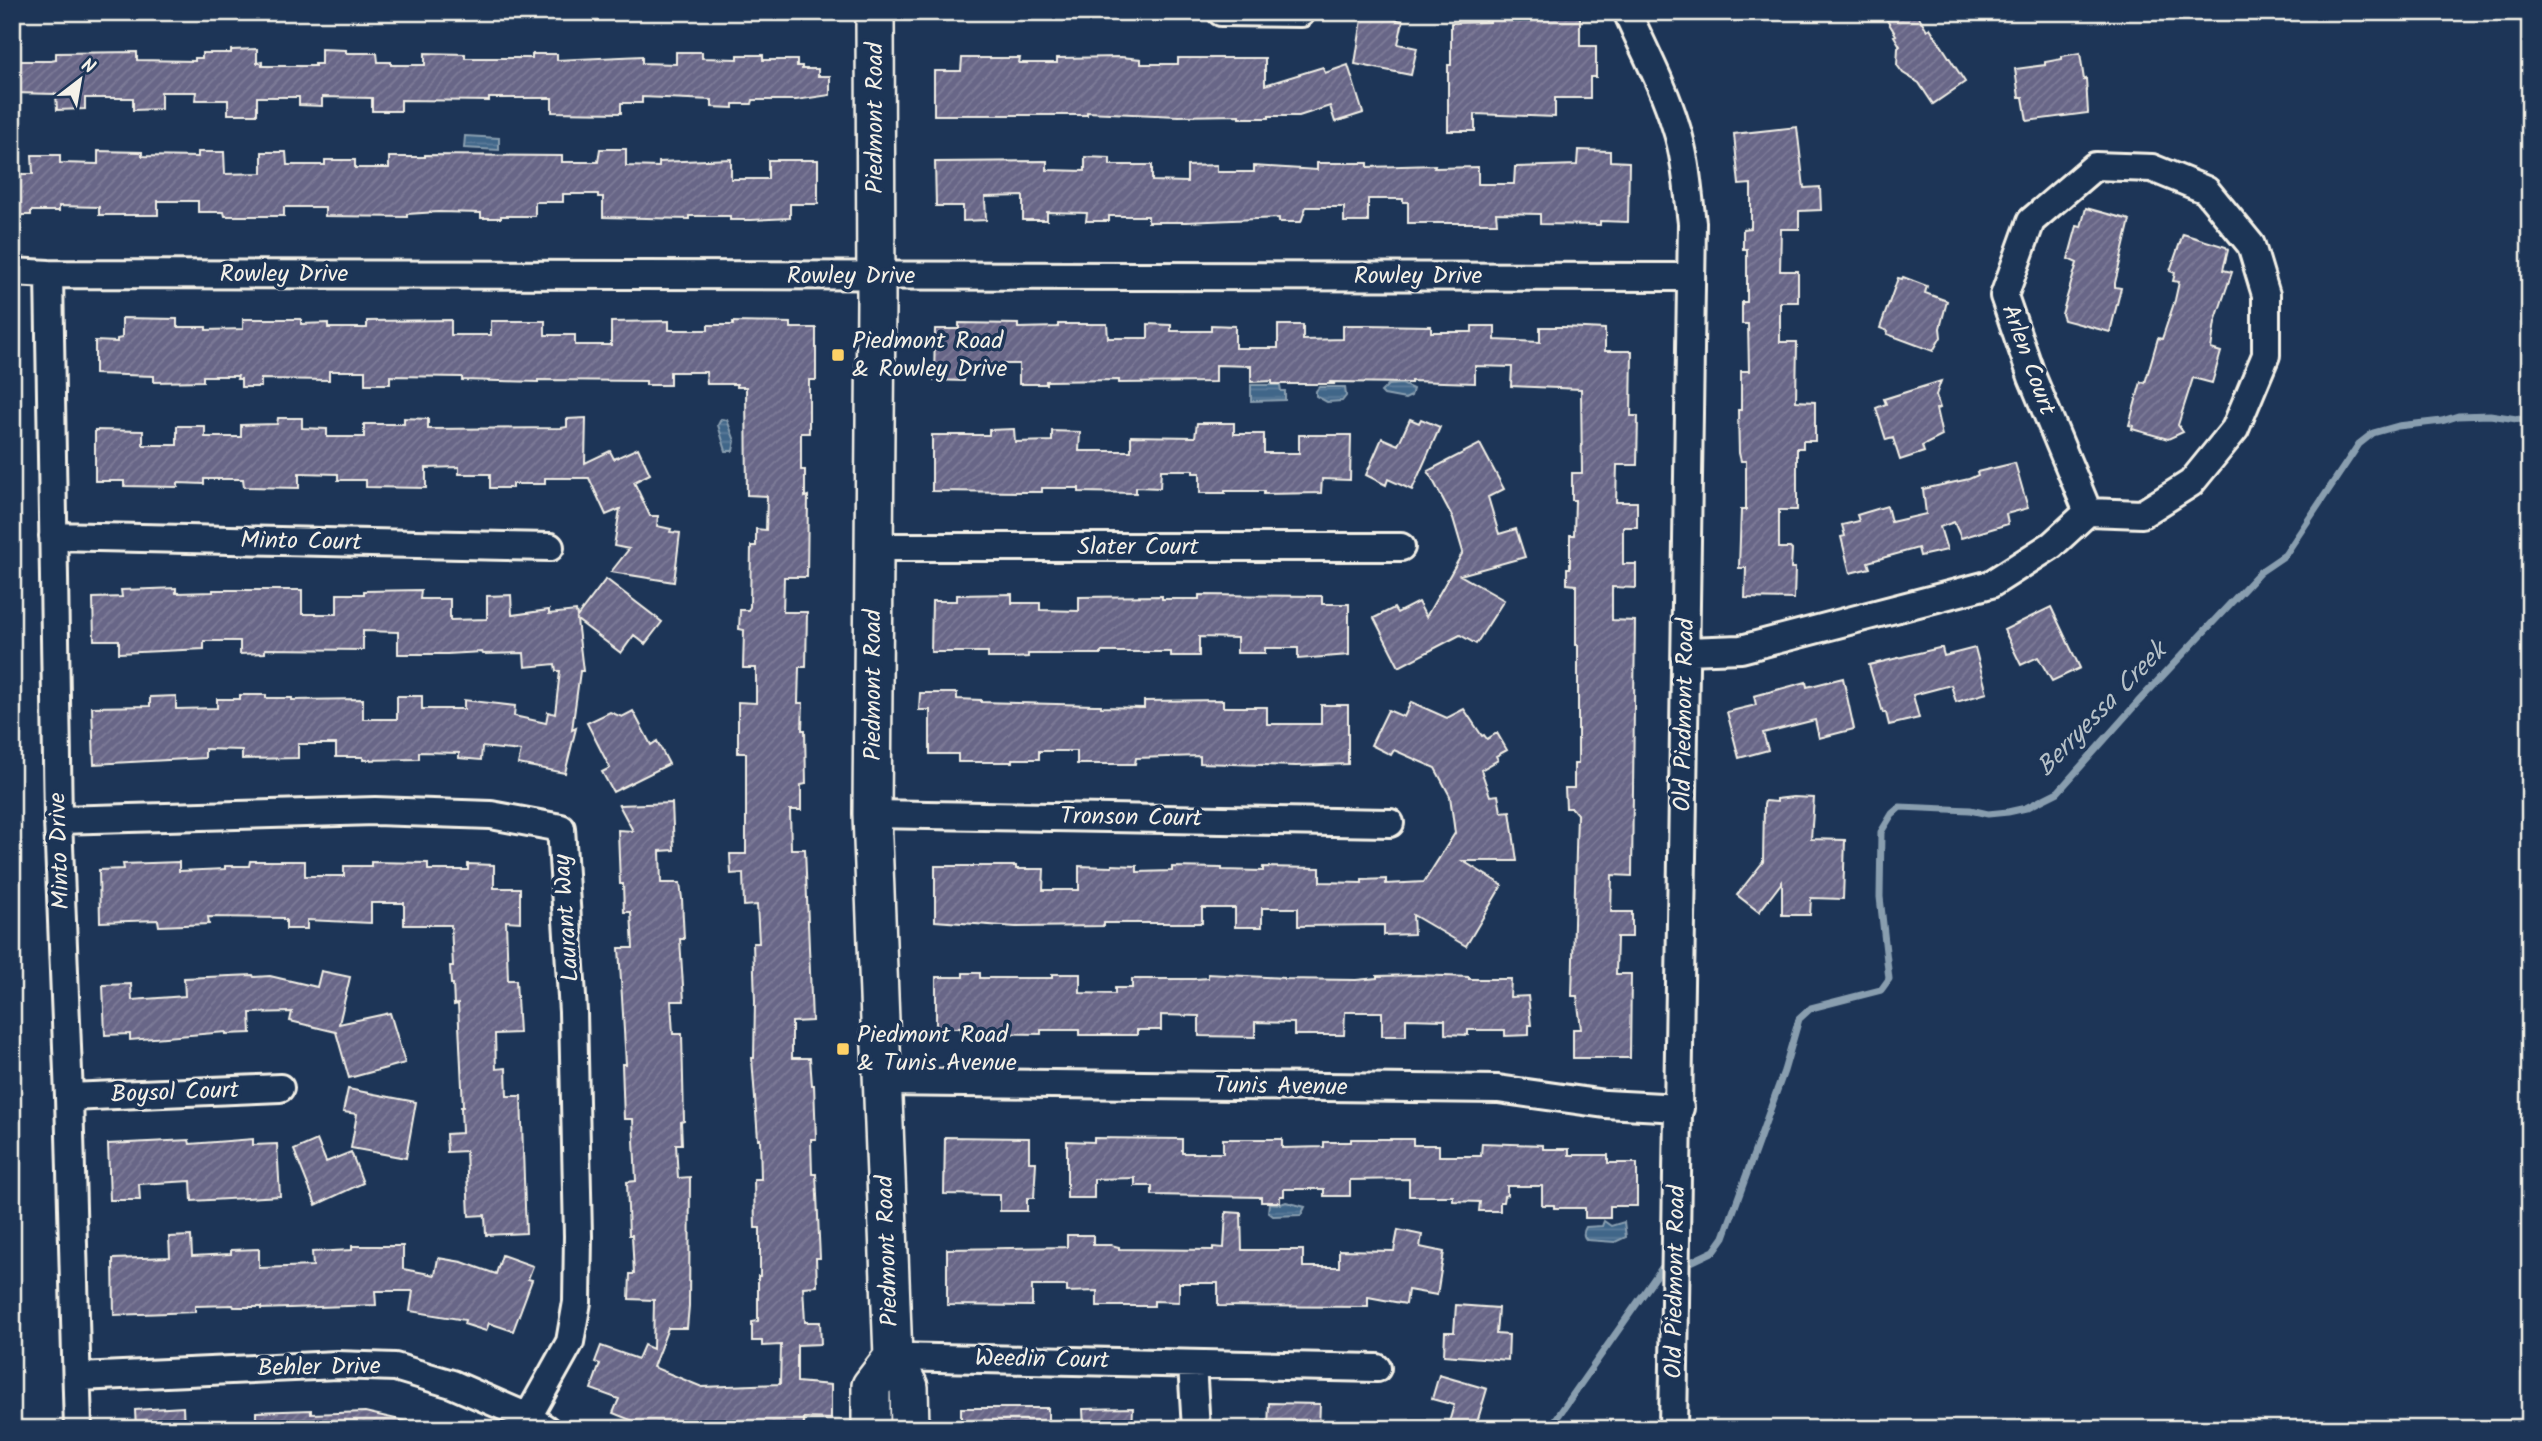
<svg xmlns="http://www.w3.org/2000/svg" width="2542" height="1441" font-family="Kalam,sans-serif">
  <defs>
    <pattern id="water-rules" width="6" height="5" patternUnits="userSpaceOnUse" patternTransform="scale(1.75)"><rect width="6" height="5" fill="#416689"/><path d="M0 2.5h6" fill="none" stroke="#5d7c9a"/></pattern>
    <pattern id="building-hatch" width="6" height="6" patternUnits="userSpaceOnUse" patternTransform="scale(1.75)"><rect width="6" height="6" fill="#686687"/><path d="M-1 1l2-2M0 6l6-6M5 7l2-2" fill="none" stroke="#7e7c98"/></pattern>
  </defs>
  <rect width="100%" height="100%" fill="#1d3557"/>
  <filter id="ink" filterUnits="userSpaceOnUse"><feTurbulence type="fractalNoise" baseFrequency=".0143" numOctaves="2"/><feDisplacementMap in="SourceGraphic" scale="14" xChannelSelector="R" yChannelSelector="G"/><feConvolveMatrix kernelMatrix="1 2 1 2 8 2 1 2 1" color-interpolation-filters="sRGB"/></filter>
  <g filter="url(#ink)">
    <!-- water -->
    <path fill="url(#water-rules)" stroke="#899eaf" stroke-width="2" d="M465 136 499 138V150L464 148Z
      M1402 384 1413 389 1411 396 1405 399 1384 395 1381 392 1388 385Z
      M1251 385H1280L1281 391H1285V400L1251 401Z
      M1319 387H1345L1346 396 1342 401 1327 402 1316 396V391Z
      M721 419 727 420 735 441 733 451H726L718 425Z
      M1286 1202 1305 1207 1301 1215 1273 1216 1268 1212 1269 1203 1281 1204Z
      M1604 1221 1611 1226 1624 1222 1626 1237 1615 1242 1587 1240C1582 1236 1583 1232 1586 1227L1602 1226Z"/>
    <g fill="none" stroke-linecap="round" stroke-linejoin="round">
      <!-- stream -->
      <path stroke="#899eaf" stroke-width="7" d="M1693 1261 1714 1251 1724 1237 1784 1071 1799 1019 1811 1008 1881 990 1889 979 1880 897 1881 832 1892 814 1900 807 1970 810 1988 814 2008 812 2026 808 2058 792 2138 702 2260 572 2285 555 2359 444 2373 433 2398 426 2442 421 2458 416 2490 415 2530 421
        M1549 1429 1666 1262"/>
    </g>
    <!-- building -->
    <path fill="url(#building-hatch)" stroke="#f4f1e8" stroke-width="2" d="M1490 12H1580V46H1596V77H1590V98H1555V117L1475 114V131H1448V65H1451V23L1490 22Z
      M1882 12H1916L1927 30 1930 28 1965 82 1933 104 1919 83 1903 73 1897 65 1898 48 1900 46 1894 36 1896 35Z
      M1363 13 1403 21 1398 44 1417 48 1411 75 1355 64Z
      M257 49V63L262 62V66H315V64H321V49L346 50V53H377L378 62H391V65H425V53L465 54V58H532V54H557V60L642 56V63L676 64V52H702V58L738 59V55H763V60H797V66H802V69H818V76H830V95L796 100H753L752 104H733V108L712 107V100L642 97V103H621V113L552 112V98H489V101L401 100V111H372V98L322 97V106L299 105V97H257V114H228V100H195L196 92H161V109L133 110V98H85V109L57 110 56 94 12 93V61H51L56 60V53L137 52V60L195 61V58H202V53H231V50Z
      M2080 53 2084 80 2086 79 2088 113 2027 121 2023 97H2019L2015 69 2045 65V62L2062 59V56Z
      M1121 57 1141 59V64H1178V58H1265V85L1323 67 1325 73 1348 65 1363 113 1335 122 1330 106 1299 116H1269V118H1239V115L1178 116 1087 112V115H934V71H961L962 58H1020L1019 63H1057V58Z
      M1797 127 1804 188 1820 187 1821 210 1799 211V229H1781L1780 271H1798V302H1780V342H1797L1796 401 1815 402V441H1803V448H1797V510H1779V548H1790L1792 550 1791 568H1795L1794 599 1745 598 1746 568H1739L1741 510H1746V461H1741L1739 453 1738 410H1741V371H1749L1748 324H1742V302H1747V249H1743V229L1751 228V184L1739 185 1734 134Z
      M600 149H626V166L659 167V162L731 159V179H768V160H818V204H790V218L751 220H730V216H689V219L603 217V197H598V194H563V202H535V216H501V218H481V213L438 212 407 214V217L325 216V207H284V216H225L224 212H198V201H158V215H99V207L59 206V211H31V215H12V174H33L32 155H60V163L98 164V151L142 152V156L198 157V152H224L225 174 262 173V152H286L287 165H325V160H355V168H389V157H425V155L562 156V162H598Z
      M1578 150 1610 151V161L1629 162 1628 222 1600 221V225L1540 224V214L1496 213 1497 223H1408V202H1403V199H1368V222H1344V207H1306L1301 222H1279V218L1186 222H1148V216H1109V221H1086L1087 213 1047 212V220H1023V196L985 197 986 220 963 221V206H936L935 162 1047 161V170L1085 171V157L1110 158V165H1152V181L1187 182V166L1217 165V172H1254V166L1317 170V163H1368V167L1435 165 1434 168 1478 167V184H1514L1515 167 1577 165Z
      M2086 208 2130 220 2115 283V287L2121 288 2110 332 2064 320 2062 314 2077 263 2068 259 2077 226 2081 227Z
      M2183 234 2226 247 2228 250 2223 270 2232 272 2215 322 2211 349 2221 352 2212 383 2193 378 2178 425 2183 432 2168 439 2132 429 2133 426 2129 425 2141 382 2145 383 2158 338 2162 339 2175 300 2179 282 2173 281 2175 273 2170 271Z
      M1903 277 1927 286 1925 293 1947 301 1940 328 1941 337 1933 351 1887 334 1888 331 1880 328 1898 278 1902 279Z
      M122 318 177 319V327H206V330L243 329V319H301V324L328 323V328H367V321L451 320V335H491V321H545V335H575V345H611V322L669 321V330H708V325H733V322L791 323V328H816V380H809V433H801V470H805V497L808 496 807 577H784L783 612H807L806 667H799L798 703H803L802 730H805L806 784 801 785V810H790L791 849H805L812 1021 792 1022V1058H810L812 1085H814L816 1139H811L812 1174H816L820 1258H816L817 1286 803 1287 805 1322H820L821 1344 797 1345V1382L831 1385V1419L804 1418V1429H653L613 1413 619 1399 591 1389 600 1364 595 1362 601 1346 638 1359 644 1345 653 1349 654 1300 629 1299 630 1274H634L632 1235H629L627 1182 636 1181 633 1119H624L622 1064H626L619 948H633L631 912H624L623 884H620L618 830 633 831 619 805 672 803 674 850 660 851 661 883H680L682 899 684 939H680L684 1001H671L673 1034H682L684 1121 681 1122 682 1144H676L678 1178 690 1177 689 1306 687 1328H668L653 1367 702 1387 780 1384 781 1345 762 1346V1341H752V1322L758 1321V1276H760V1228H755L754 1179H761L760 1139H758L752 1058H754L755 1001 753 943H759L757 905 744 906 743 873 731 874 730 854H746V753H738V702L756 703V668H743L744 630 739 629 740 610H748L750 607 751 546H756V529L766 530 767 496 747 495 746 387H737V384H707L706 372H670V385H646V381L538 380V382L462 380V377L390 376V384H365V371H329V380L261 379V387H241V379H237L238 376H203V381L154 382V376L95 374V341L117 342V339L122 338Z
      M959 323 1018 324V328L1058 327V324H1107L1108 338H1148V324L1171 325V331H1211V325L1235 326V348H1278V325H1303V340L1343 339V325H1366L1431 326V332H1472V326H1495V340L1540 342V327H1563L1605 329V351H1632L1631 416H1638L1637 465H1617L1616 502H1637V527H1623V564H1636V588L1612 587V620L1635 621 1632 876 1612 875 1611 912H1632V937H1617L1616 974H1631L1630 1058H1573V1029H1581L1577 996H1572L1577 814 1572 808H1566L1565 788H1574V764H1578V645H1576V585L1567 584V568H1570V535H1574L1575 500H1572V473H1582L1581 389 1511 386 1512 367 1475 366V383L1411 381V383L1329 382 1335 384H1272V381L1251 382V366L1216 365V382L1119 383V380L1046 381V384H1019V364H964V381L934 380 935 329H959Z
      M1941 381 1936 395 1940 408 1936 409 1942 436 1922 446 1924 452 1900 460 1893 438 1886 440 1876 408 1886 404 1884 399Z
      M278 418H302V428L327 429V437H364V424H404V418L428 419V429L561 428 567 427V419L586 418 585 463 610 451 614 459 638 448 650 474 634 482 650 516H658L657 526 671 529 670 532 680 533 674 582 611 572 629 549 614 546 620 509 606 515 589 478H545V484H512V488H490V474H459V467L426 468V488L366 487V480H338V474L299 473V488L244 487 243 479H204V484L178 483V487L124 486V481H95V430L143 431V445H177V426H205V437H241V425L277 424Z
      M1410 419 1419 423 1421 419 1440 427 1412 490 1388 479 1386 485 1366 475 1382 438 1398 445Z
      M1197 423H1234V434H1264V453H1299V435H1351L1350 480 1322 479 1321 493 1264 494V491H1225V493H1200V473H1193V470H1161L1160 488 1136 487V493L1079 492V488H1042V492H1023L932 491V435H989V430L1014 429 1015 442 1052 441V431L1080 432 1079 451H1131V436L1195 437Z
      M1480 444 1504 489 1488 497 1499 534 1516 529 1525 557 1460 575 1504 600 1476 644 1460 635 1399 667 1374 618 1394 608 1397 613 1418 602 1426 617 1463 552 1453 518 1428 471Z
      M2015 463 2028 508 2006 514 2008 524 1961 538 1954 522 1940 527 1947 550 1920 556 1918 548 1868 562 1870 568 1850 573 1841 537 1845 536 1842 525 1859 521 1857 515 1887 506 1891 522 1926 514 1923 489 1969 479 1978 475 1977 472Z
      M606 579 662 622 645 644 634 635 621 653 577 620 583 671H580L572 730 576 728 565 773 518 764 521 751 482 747 481 760 459 758V753L419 752V759L363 760V757H336V744H298V758L242 759V750L205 749V758L94 764 92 707 150 706V697L176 696V709L217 708V699H240V695H266V698H292V700L363 699V719H397V696H422V709H464V700L515 706 514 716 546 723 548 712 555 714 560 671H556L555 664 525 667 524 653 483 654 482 652 447 654H398V632L363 631V650L265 649V653L240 654V641H204V649L119 653V640H94L93 598 122 597 121 590 152 589 176 588V593L213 592V590H302V614H337V594H364V591L421 590 420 599H450V620L487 619V596L511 595 512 615 549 610V614L576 611 577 617Z
      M1012 594V603H1040V610L1079 611V597L1162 596V599H1199V595L1322 596V604H1349V655L1298 659V648H1265V653H1237V638L1199 637V656H1171V652H1101V654H1028V657L1013 658H988V652H931L932 601H957V595Z
      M2051 607 2080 668 2052 681 2038 657 2021 665 2004 630Z
      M1939 648H1942L1944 656 1975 648 1987 693 1956 702 1951 685 1913 695 1919 718 1889 725 1886 713H1883L1869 665Z
      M1843 678 1854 729 1819 738 1815 720 1763 733 1768 750 1739 758 1727 712 1756 705 1754 696 1806 682 1807 687Z
      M920 693H957V699L981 700V702L1095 705H1101V707L1144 708V701L1223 700V707H1267V724H1321V705H1348V764L1296 766 1200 763V756L1136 758 1135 764H1077V751H1039V759H1012V762H958V754H930V710H919Z
      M1411 702 1447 718 1464 709 1482 736 1484 735 1487 739 1497 733 1507 750 1496 756 1498 760 1481 770 1490 796 1498 795 1501 812 1510 811 1517 861H1463L1502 885 1466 946 1413 915 1414 934 1384 935V925L1298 926V908H1262V927H1235V908H1202V923H1104V926L1016 927 935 921V866H1016V869H1044L1043 890H1079V866L1112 867V865L1137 866V872L1172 871V867L1222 868V870L1263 871V867L1320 868V882L1362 883V880L1386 879V884L1424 882 1455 833 1450 796 1435 768 1394 750 1391 755 1371 745 1388 710 1404 717Z
      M633 711 651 745 657 741 669 764 613 792 602 772 610 768 587 723 610 712 622 717Z
      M1793 797 1814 798 1811 839 1845 840 1843 899 1811 898 1810 915H1782V882L1759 912 1737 895 1763 862 1764 805 1765 801 1777 802V799Z
      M250 861H305V876H344V866H371V862L428 863V870H468V864L494 865V888H520V922L506 921 508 980H516L519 1033 495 1034 496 1069 506 1068 507 1096H521L526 1233 486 1235 485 1215 469 1216 466 1151 447 1152 446 1134 462 1133 461 1107H463L458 1004 454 1005 453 984H451L450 966H453L451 925H404V903H371V923L307 920V929H286V920H283V918L208 917 209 924 159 926 158 920 100 922 99 870 124 869 123 864 179 862V871L225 869V866H249Z
      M321 971 350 977 339 1024 390 1013 405 1063 349 1078 336 1032 290 1021 292 1012 250 1013 251 1033 226 1034V1032L130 1040V1034L105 1035 103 985 131 984 132 1000 185 996 184 978 253 975 254 977 270 976 317 987Z
      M963 973H980V978H1052V974H1080V993L1115 994V988H1132V979H1194L1208 978V974L1284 978V979L1356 980 1377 978V976L1418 975 1469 977V979H1511L1510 997 1528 996 1531 1025H1529V1035L1505 1036V1030H1468V1035L1445 1034V1020L1406 1019V1036H1382V1012H1345L1344 1035H1294V1023L1255 1022V1037L1199 1036V1016L1161 1015V1030H1137V1035H1079V1030H1041V1034L961 1033V1028H936V977H963Z
      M348 1089 416 1102 406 1158 351 1148 357 1114 343 1112Z
      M945 1137 1029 1138V1162H1036L1034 1198H1027V1211H1000V1195L944 1194Z
      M1094 1138 1182 1139V1153H1223V1139H1282V1148L1324 1147V1142H1351V1139H1413V1145H1439V1156H1481L1482 1143 1543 1145V1149H1569V1155H1608V1163H1637V1206H1610V1218H1585V1208H1554V1205H1542V1186H1507V1195L1504 1196 1503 1202H1500V1211H1479L1480 1202 1453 1201V1196H1409V1179L1350 1180V1196H1324V1189H1284V1196H1280V1202H1261V1197L1152 1195V1186H1135V1178L1094 1179V1198H1067V1141L1094 1142Z
      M253 1139V1145L277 1144 280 1196 192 1201 191 1181 139 1184 140 1200H110L108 1144 189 1140 190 1144Z
      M317 1140 326 1162 351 1152 363 1183 316 1205 294 1150Z
      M1226 1212 1241 1213 1242 1250H1303V1267H1339V1250L1394 1251 1398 1230 1422 1235 1420 1247 1444 1252 1437 1295 1408 1290 1406 1304 1368 1297V1307L1218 1306V1283H1179V1302L1154 1301V1306H1097V1291L1067 1292V1286H1032V1306L947 1305V1249L1067 1247V1235H1093V1245H1111L1119 1247V1249L1213 1250V1247L1224 1248Z
      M191 1236 192 1256 231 1254V1250L259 1249V1268L313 1266 312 1252 352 1250V1246H403V1269L435 1275 438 1258 462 1262 496 1274 502 1255 533 1266 528 1279 532 1280 513 1331 489 1323 486 1331 464 1324 465 1320 410 1311 413 1291H375L376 1305 261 1309V1307H234L233 1305 195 1306V1312L114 1315 113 1259 170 1257 169 1237Z
      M1456 1305 1498 1308 1496 1334 1509 1335 1508 1360 1444 1355 1445 1332H1454Z
      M1439 1375 1487 1389 1475 1429H1447L1454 1405 1432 1399Z
      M1269 1403 1320 1404 1319 1429H1268Z
      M183 1407 184 1429H136L135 1410Z
      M961 1408H1048V1429H961Z
      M1133 1408 1132 1429H1084L1083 1409Z
      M311 1410V1414L365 1412 409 1422 408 1429H256V1412Z"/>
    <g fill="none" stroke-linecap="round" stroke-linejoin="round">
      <defs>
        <path id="street" d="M1221 12 1301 13
          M1627 12C1644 50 1664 87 1676 127 1686 157 1688 192 1692 223L1673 1429
          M12 272 49 274 1691 277
          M49 274 58 820 69 1097 78 1429
          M53 536 550 547
          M874 547H1401
          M1686 651 1741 649 1991 584 2052 545 2088 512 2032 377 2004 296 2031 221 2095 166 2152 168 2206 190 2251 245 2266 295V355L2235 429 2191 483 2142 514 2088 512
          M872 814 1390 823
          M58 820 375 811 491 815 561 828 573 1012 578 1236 577 1302 570 1342 528 1417
          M881 1082 1498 1089 1605 1104 1680 1108
          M69 1097 280 1088
          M893 1357 1377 1368
          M1192 1364 1196 1429
          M79 1377 337 1365 395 1367 452 1384 528 1417 546 1429"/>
        <path id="secondary" d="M875 12 876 298 872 814 893 1357 909 1387 910 1429
          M871 1429V1386L893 1357"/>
      </defs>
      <!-- street casing -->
      <use href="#street" stroke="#f4f1e8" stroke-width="32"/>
      <!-- secondary casing -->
      <use href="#secondary" stroke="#f4f1e8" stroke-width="42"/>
      <!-- street -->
      <use href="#street" stroke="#1d3557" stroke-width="26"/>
      <!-- secondary -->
      <use href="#secondary" stroke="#1d3557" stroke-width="37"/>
    </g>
  </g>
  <!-- markers -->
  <g fill="#ffd166" stroke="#1d3557" stroke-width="2.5">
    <rect x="831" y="348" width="14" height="14" rx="3.5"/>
    <rect x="836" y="1042" width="14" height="14" rx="3.5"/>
  </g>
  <g text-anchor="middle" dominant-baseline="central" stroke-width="7" stroke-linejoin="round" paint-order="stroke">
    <!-- street labels -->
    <g font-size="24" fill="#f4f1e8" stroke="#1d3557">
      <text transform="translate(875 118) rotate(-90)">Piedmont Road</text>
      <text x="284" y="274">Rowley Drive</text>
      <text x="851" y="276">Rowley Drive</text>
      <text x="1418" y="276">Rowley Drive</text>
      <text transform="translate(2028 360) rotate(70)">Arlen Court</text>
      <text transform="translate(301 542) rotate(1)">Minto Court</text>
      <text x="1138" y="547">Slater Court</text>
      <text transform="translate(873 685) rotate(-90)">Piedmont Road</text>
      <text transform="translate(1685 715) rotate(-89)">Old Piedmont Road</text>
      <text transform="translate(1131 818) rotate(1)">Tronson Court</text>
      <text transform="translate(60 851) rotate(-92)">Minto Drive</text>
      <text transform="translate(567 918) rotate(-94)">Laurant Way</text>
      <text transform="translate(1281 1087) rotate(1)">Tunis Avenue</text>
      <text transform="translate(175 1093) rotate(-2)">Boysol Court</text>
      <text transform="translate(888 1251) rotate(-92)">Piedmont Road</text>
      <text transform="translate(1676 1282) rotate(-89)">Old Piedmont Road</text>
      <text transform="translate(1042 1360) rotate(1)">Weedin Court</text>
      <text transform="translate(319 1368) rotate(-1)">Behler Drive</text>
    </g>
    <!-- poi labels -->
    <g font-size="24" fill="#f4f1e8" stroke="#1d3557" text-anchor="start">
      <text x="852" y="341">Piedmont Road<tspan x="852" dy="28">&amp; Rowley Drive</tspan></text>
      <text x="857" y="1035">Piedmont Road<tspan x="857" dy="28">&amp; Tunis Avenue</tspan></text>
    </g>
    <!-- water labels -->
    <g font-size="26" font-style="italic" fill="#b5c0c7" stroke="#1d3557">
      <text transform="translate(2102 710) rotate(-46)">Berryessa Creek</text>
    </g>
  </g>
  <!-- margin -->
  <rect width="2542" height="1441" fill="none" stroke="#1d3557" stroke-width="42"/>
  <rect x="21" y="21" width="2500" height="1399" fill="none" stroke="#f4f1e8" stroke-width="2.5" filter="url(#ink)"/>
  <!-- north arrow -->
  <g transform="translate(80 80) rotate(31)" stroke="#1d3557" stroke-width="5" paint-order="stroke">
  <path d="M0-5L12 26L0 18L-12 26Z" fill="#f4f1e8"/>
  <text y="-10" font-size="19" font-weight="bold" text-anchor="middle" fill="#f4f1e8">N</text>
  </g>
</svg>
